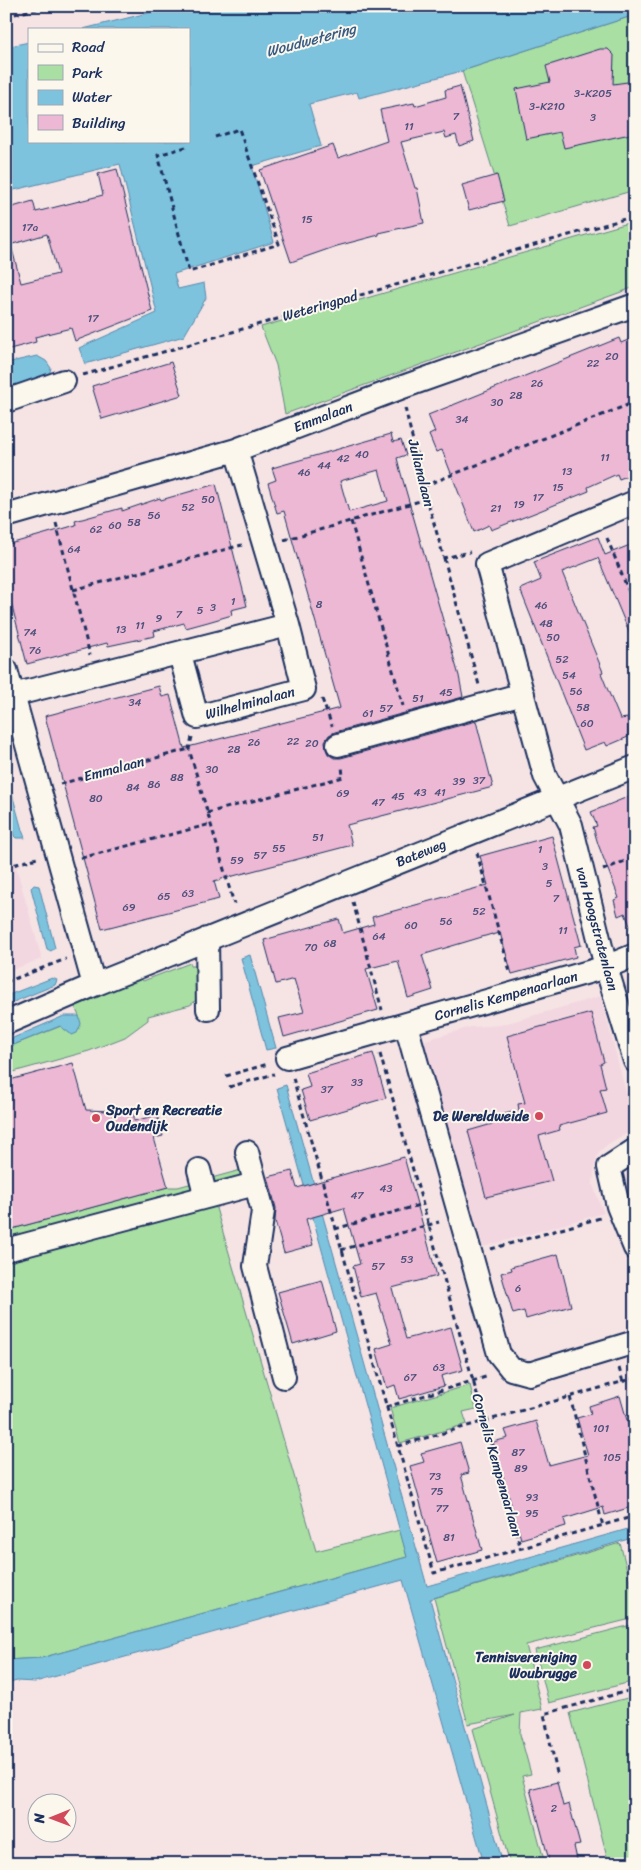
<svg xmlns="http://www.w3.org/2000/svg" width="641" height="1870" font-family="Sriracha,sans-serif">
  <rect width="100%" height="100%" fill="#f6e4e5"/>
  <filter id="ink" filterUnits="userSpaceOnUse"><feTurbulence type="fractalNoise" baseFrequency=".02" numOctaves="2"/><feDisplacementMap in="SourceGraphic" scale="10" xChannelSelector="R" yChannelSelector="G"/><feConvolveMatrix kernelMatrix="1 2 1 2 8 2 1 2 1" color-interpolation-filters="sRGB"/></filter>
  <g filter="url(#ink)">
    <!-- built -->
    <path fill="#f3d7e0" d="M6 830 42 959 6 972Z
      M601 996 634 1123 631 1131 608 1144 599 1152 595 1163 593 1185 604 1213 483 1247 422 1041 471 1027 500 1025Z"/>
    <!-- green -->
    <path fill="#a9dfa3" stroke="#628780" d="M635 15V190L510 226 462 71Z
      M635 221V287L285 414 276 365 261 327 299 316 311 314Z
      M190 963 191 966H197C198 980 204 997 190 1005L148 1016V1020L125 1037 89 1051 6 1074V1048L61 1026 72 1035 79 1016 74 1005 140 977 143 981Z
      M241 1170 246 1189 213 1198 316 1551 400 1530 407 1557 41 1658 6 1660V1209L12 1229 167 1187H178Z
      M470 1385 476 1409 463 1412 467 1424 400 1443 390 1408Z
      M620 1543 635 1601V1618L526 1645 542 1709 521 1713 520 1734 531 1774 522 1776 545 1864H510L473 1729 515 1715 468 1724 434 1598Z
      M635 1624V1681L549 1703 535 1650Z
      M635 1696V1864H609L570 1713Z"/>
    <!-- water -->
    <path fill="#7dc3de" stroke="#5688ab" d="M176 6H635V15L462 71 359 98 357 92 309 104 321 146 252 166 274 242 174 274 178 289 204 283 206 298 184 336 85 364 79 348 157 313 120 164 6 192V47L29 42V141H189V29H83Z
      M37 356 46 361 51 368 48 379 6 394V363Z
      M6 772 22 830 25 838H16L14 836 6 806Z
      M34 885 39 886 55 948 51 951 47 949 31 888Z
      M250 955 276 1048 266 1050 241 958Z
      M52 978 57 980 55 985 6 1005V996Z
      M64 1016H79L81 1024 77 1033 72 1035 60 1026 6 1048V1041Z
      M286 1085 427 1586 635 1527V1537L430 1599 503 1864H484L403 1580 35 1682 17 1681 6 1684V1660L41 1658 407 1557 277 1088Z"/>
    <!-- building -->
    <path fill="#ecb8d4" stroke="#1b2f5e" fill-rule="evenodd" d="M600 49H608L614 55 613 84 635 81V133L564 148 560 132 526 139 516 89 550 82 546 66Z
      M460 86 474 141 459 146 456 135 446 138 444 132 401 142 415 188H417L424 223 379 233V235L337 246 291 262 260 170 333 145 338 158 387 141 380 110 414 103 415 106 446 97 445 90Z
      M117 169 152 311 75 341 71 328 35 337 36 342 6 350V250L12 249 21 283 58 274 47 234 6 246V209L33 201 36 212 103 195 98 174Z
      M497 175 504 201 469 210 462 185Z
      M635 337V473L619 479 617 474 588 487 589 491 537 512 491 530 489 525 474 532 442 450 436 452 429 435 435 432 428 415 619 338 621 343Z
      M171 362 182 395 102 419 92 386Z
      M391 434 393 442 401 440 406 455 397 458 400 470 459 676 463 697 335 732 329 735 325 741 326 749 328 754 334 758H341L476 721 493 787 347 825 352 845 214 881 219 899 102 929 45 716 159 686 162 697 170 695 184 748 340 708 284 511 277 513 268 483 276 480 272 468ZM379 470 388 501 349 512 340 481Z
      M216 484 247 606 231 610 232 615 208 622 186 628 184 623 154 631 155 636 108 646 107 643 27 664 6 583V545L76 525 75 521 122 508V511L160 498 161 500Z
      M598 537 605 555 635 543V646L598 558 562 572 603 672 601 673 607 688 620 719 628 718V737L607 746 605 742 584 750 520 589 541 580 534 562Z
      M635 794V936H634L625 913 618 916 614 900 619 898 598 844 593 827 597 826 591 812Z
      M552 836 581 945 574 947 576 957 512 974 500 933 492 935V934L422 955 433 990 408 998 398 961 366 969 378 1010 284 1037 279 1018 304 1012 294 979 276 984 264 940 339 919 343 933 374 924 372 917 488 885 480 856Z
      M591 1013 604 1062 600 1064 606 1088 600 1089 607 1113 559 1126 560 1130 539 1136 552 1181 486 1197 468 1131 492 1124 490 1118 519 1110 518 1104 525 1103 507 1036Z
      M373 1053 386 1098 310 1120 301 1090 310 1087 306 1073Z
      M73 1063 86 1110 134 1112V1121L157 1115 163 1136 154 1138 168 1187 12 1229 6 1209V1081Z
      M404 1157 437 1276 392 1288 406 1339 451 1327 463 1370 441 1376 444 1386 399 1399 395 1385 387 1388 376 1349 392 1344 376 1293 361 1297 353 1266 360 1264 344 1208 306 1219 313 1245 284 1253 275 1221 276 1208 268 1177 292 1171 297 1188Z
      M558 1254 571 1306 526 1319 524 1311 513 1314 501 1273 512 1270 511 1267Z
      M322 1280 336 1331 293 1344 278 1292Z
      M620 1396 635 1448V1506L605 1515 603 1507 564 1519 566 1526 521 1539 493 1442 508 1438 505 1430 536 1421 549 1465 588 1455 577 1418 591 1414 589 1406Z
      M460 1442 469 1473 461 1475 482 1550 437 1563 410 1466 424 1462 421 1453Z
      M557 1782 563 1806 569 1804 580 1845 574 1846 578 1864H550L530 1789Z"/>
    <g fill="none" stroke-linecap="round" stroke-linejoin="round">
      <defs>
        <path id="minor" d="M6 401 64 381
          M635 502 487 564 545 776 571 825 606 967 635 1061
          M6 516 236 450 400 388 635 305
          M180 654 197 717 304 689 288 625
          M6 670 94 985
          M13 695 288 625 236 450
          M338 745 523 694
          M207 939 208 1009
          M6 1023 94 985 635 767
          M406 1025 499 1354 511 1369 529 1374 635 1342
          M287 1058 606 967 635 955
          M635 1150 609 1167 618 1206 635 1248
          M247 1152 263 1211 255 1266 284 1377
          M199 1170 206 1197
          M6 1250 255 1184"/>
      </defs>
      <!-- minor casing -->
      <use href="#minor" stroke="#1b2f5e" stroke-width="26"/>
      <!-- path -->
      <path stroke="#1b2f5e" stroke-width="3" stroke-dasharray="5 4" stroke-linecap="butt" d="M6 16 50 6
        M186 147 158 155 189 272 279 244 239 129 215 137
        M83 375 635 216
        M405 408 427 499 444 558 470 552
        M424 486 635 402
        M351 521 403 706
        M56 523 90 655
        M607 538 635 607
        M284 540 427 499
        M444 558 479 685
        M73 590 242 545
        M322 699 332 726
        M192 737 189 749 234 904
        M60 784 189 749
        M207 813 343 777 342 766
        M477 853 510 972
        M81 858 211 824
        M6 867 37 858
        M603 870 635 857
        M353 902 382 1010
        M6 982 66 959
        M380 1054 521 1549
        M226 1076 268 1064
        M293 1078 434 1573 635 1516
        M229 1087 274 1074
        M335 1229 423 1204
        M491 1249 600 1218
        M341 1250 439 1222
        M619 1368 623 1382
        M570 1397 603 1526
        M386 1407 489 1376
        M398 1446 635 1378
        M557 1773 544 1714 635 1689"/>
      <!-- minor -->
      <use href="#minor" stroke="#fbf7ec" stroke-width="22"/>
    </g>
  </g>
  <!-- markers -->
  <g fill="#d1495b" stroke="#fbf7ec" stroke-width="2">
    <circle cx="539" cy="1116" r="5"/>
    <circle cx="96" cy="1118" r="5"/>
    <circle cx="587" cy="1665" r="5"/>
  </g>
  <g text-anchor="middle" dominant-baseline="central" stroke-width="4" stroke-linejoin="round" paint-order="stroke">
    <!-- number labels -->
    <g font-size="11" fill="#4f517c">
      <text x="593" y="93">3-K205</text>
      <text x="547" y="106">3-K210</text>
      <text x="456" y="116">7</text>
      <text x="593" y="117">3</text>
      <text x="409" y="126">11</text>
      <text x="307" y="219">15</text>
      <text x="30" y="227">17a</text>
      <text x="93" y="318">17</text>
      <text x="612" y="356">20</text>
      <text x="593" y="363">22</text>
      <text x="537" y="383">26</text>
      <text x="516" y="395">28</text>
      <text x="497" y="402">30</text>
      <text x="462" y="419">34</text>
      <text x="362" y="454">40</text>
      <text x="605" y="457">11</text>
      <text x="343" y="458">42</text>
      <text x="324" y="465">44</text>
      <text x="567" y="471">13</text>
      <text x="304" y="472">46</text>
      <text x="558" y="487">15</text>
      <text x="538" y="497">17</text>
      <text x="208" y="499">50</text>
      <text x="519" y="504">19</text>
      <text x="188" y="507">52</text>
      <text x="496" y="508">21</text>
      <text x="154" y="515">56</text>
      <text x="134" y="522">58</text>
      <text x="115" y="525">60</text>
      <text x="96" y="529">62</text>
      <text x="74" y="549">64</text>
      <text x="233" y="601">1</text>
      <text x="319" y="604">8</text>
      <text x="541" y="605">46</text>
      <text x="213" y="607">3</text>
      <text x="200" y="610">5</text>
      <text x="179" y="614">7</text>
      <text x="159" y="618">9</text>
      <text x="546" y="623">48</text>
      <text x="140" y="625">11</text>
      <text x="121" y="629">13</text>
      <text x="30" y="632">74</text>
      <text x="553" y="637">50</text>
      <text x="35" y="650">76</text>
      <text x="562" y="659">52</text>
      <text x="569" y="675">54</text>
      <text x="576" y="691">56</text>
      <text x="446" y="692">45</text>
      <text x="418" y="698">51</text>
      <text x="135" y="702">34</text>
      <text x="583" y="707">58</text>
      <text x="386" y="708">57</text>
      <text x="368" y="713">61</text>
      <text x="587" y="723">60</text>
      <text x="293" y="741">22</text>
      <text x="254" y="742">26</text>
      <text x="312" y="743">20</text>
      <text x="234" y="749">28</text>
      <text x="212" y="769">30</text>
      <text x="177" y="777">88</text>
      <text x="479" y="780">37</text>
      <text x="459" y="781">39</text>
      <text x="154" y="784">86</text>
      <text x="133" y="787">84</text>
      <text x="420" y="792">43</text>
      <text x="440" y="792">41</text>
      <text x="343" y="793">69</text>
      <text x="398" y="796">45</text>
      <text x="96" y="798">80</text>
      <text x="378" y="802">47</text>
      <text x="318" y="837">51</text>
      <text x="279" y="848">55</text>
      <text x="540" y="849">1</text>
      <text x="260" y="855">57</text>
      <text x="237" y="860">59</text>
      <text x="545" y="866">3</text>
      <text x="549" y="883">5</text>
      <text x="188" y="893">63</text>
      <text x="164" y="896">65</text>
      <text x="556" y="898">7</text>
      <text x="129" y="907">69</text>
      <text x="479" y="911">52</text>
      <text x="446" y="921">56</text>
      <text x="411" y="925">60</text>
      <text x="563" y="930">11</text>
      <text x="379" y="936">64</text>
      <text x="330" y="943">68</text>
      <text x="311" y="947">70</text>
      <text x="357" y="1082">33</text>
      <text x="327" y="1089">37</text>
      <text x="386" y="1188">43</text>
      <text x="357" y="1195">47</text>
      <text x="407" y="1259">53</text>
      <text x="378" y="1266">57</text>
      <text x="518" y="1288">6</text>
      <text x="439" y="1367">63</text>
      <text x="410" y="1377">67</text>
      <text x="601" y="1428">101</text>
      <text x="518" y="1452">87</text>
      <text x="612" y="1457">105</text>
      <text x="521" y="1468">89</text>
      <text x="435" y="1476">73</text>
      <text x="437" y="1491">75</text>
      <text x="532" y="1497">93</text>
      <text x="442" y="1508">77</text>
      <text x="532" y="1513">95</text>
      <text x="449" y="1537">81</text>
      <text x="554" y="1808">2</text>
    </g>
    <!-- street labels -->
    <g font-size="14" fill="#1b2f5e" stroke="#fbf7ec">
      <text transform="translate(320 306) rotate(-16)">Weteringpad</text>
      <text transform="translate(323 417) rotate(-21)">Emmalaan</text>
      <text transform="translate(421 473) rotate(76)">Julianalaan</text>
      <text transform="translate(250 703) rotate(-15)">Wilhelminalaan</text>
      <text transform="translate(114 769) rotate(-15)">Emmalaan</text>
      <text transform="translate(421 853) rotate(-22)">Bateweg</text>
      <text transform="translate(597 929) rotate(75)">van Hoogstratenlaan</text>
      <text transform="translate(506 996) rotate(-16)">Cornelis Kempenaarlaan</text>
      <text transform="translate(497 1465) rotate(74)">Cornelis Kempenaarlaan</text>
    </g>
    <!-- poi labels -->
    <g font-size="14" font-weight="bold" fill="#1b2f5e" stroke="#fbf7ec" text-anchor="end">
      <text x="106" y="1110" text-anchor="start">Sport en Recreatie<tspan x="106" dy="16">Oudendijk</tspan></text>
      <text x="529" y="1116">De Wereldweide</text>
      <text x="577" y="1657">Tennisvereniging<tspan x="577" dy="16">Woubrugge</tspan></text>
    </g>
    <!-- water labels -->
    <g font-size="15" font-style="italic" fill="#385b84" stroke="#fbf7ec">
      <text transform="translate(311 40) rotate(-15)">Woudwetering</text>
    </g>
  </g>
  <!-- margin -->
  <rect width="641" height="1870" fill="none" stroke="#fbf7ec" stroke-width="25"/>
  <rect x="12" y="12" width="616" height="1845" fill="none" stroke="#1b2f5e" stroke-width="2" filter="url(#ink)"/>
  <!-- legend -->
  <rect x="28" y="28" width="162" height="115" fill="#fbf7ec" stroke="#a1a7b3"/>
  <rect x="38" y="44" width="25" height="8" fill="#fbf7ec" stroke="#a1a7b3"/>
  <text x="72" y="52" font-size="15" fill="#1b2f5e">Road</text>
  <rect x="38" y="65" width="25" height="15" fill="#a9dfa3" stroke="#a1a7b3"/>
  <text x="72" y="78" font-size="15" fill="#1b2f5e">Park</text>
  <rect x="38" y="90" width="25" height="15" fill="#7dc3de" stroke="#a1a7b3"/>
  <text x="72" y="102" font-size="15" fill="#1b2f5e">Water</text>
  <rect x="38" y="115" width="25" height="15" fill="#ecb8d4" stroke="#a1a7b3"/>
  <text x="72" y="128" font-size="15" fill="#1b2f5e">Building</text>
  <!-- north arrow -->
  <g transform="translate(52 1818) rotate(269)"><circle r="24" fill="#fbf7ec" stroke="#a1a7b3"/>
  <path d="M0-4L9 19L0 12L-9 19Z" fill="#d1495b"/>
  <text y="-8" font-size="14" font-weight="bold" text-anchor="middle" fill="#1b2f5e">N</text>
  </g>
</svg>
